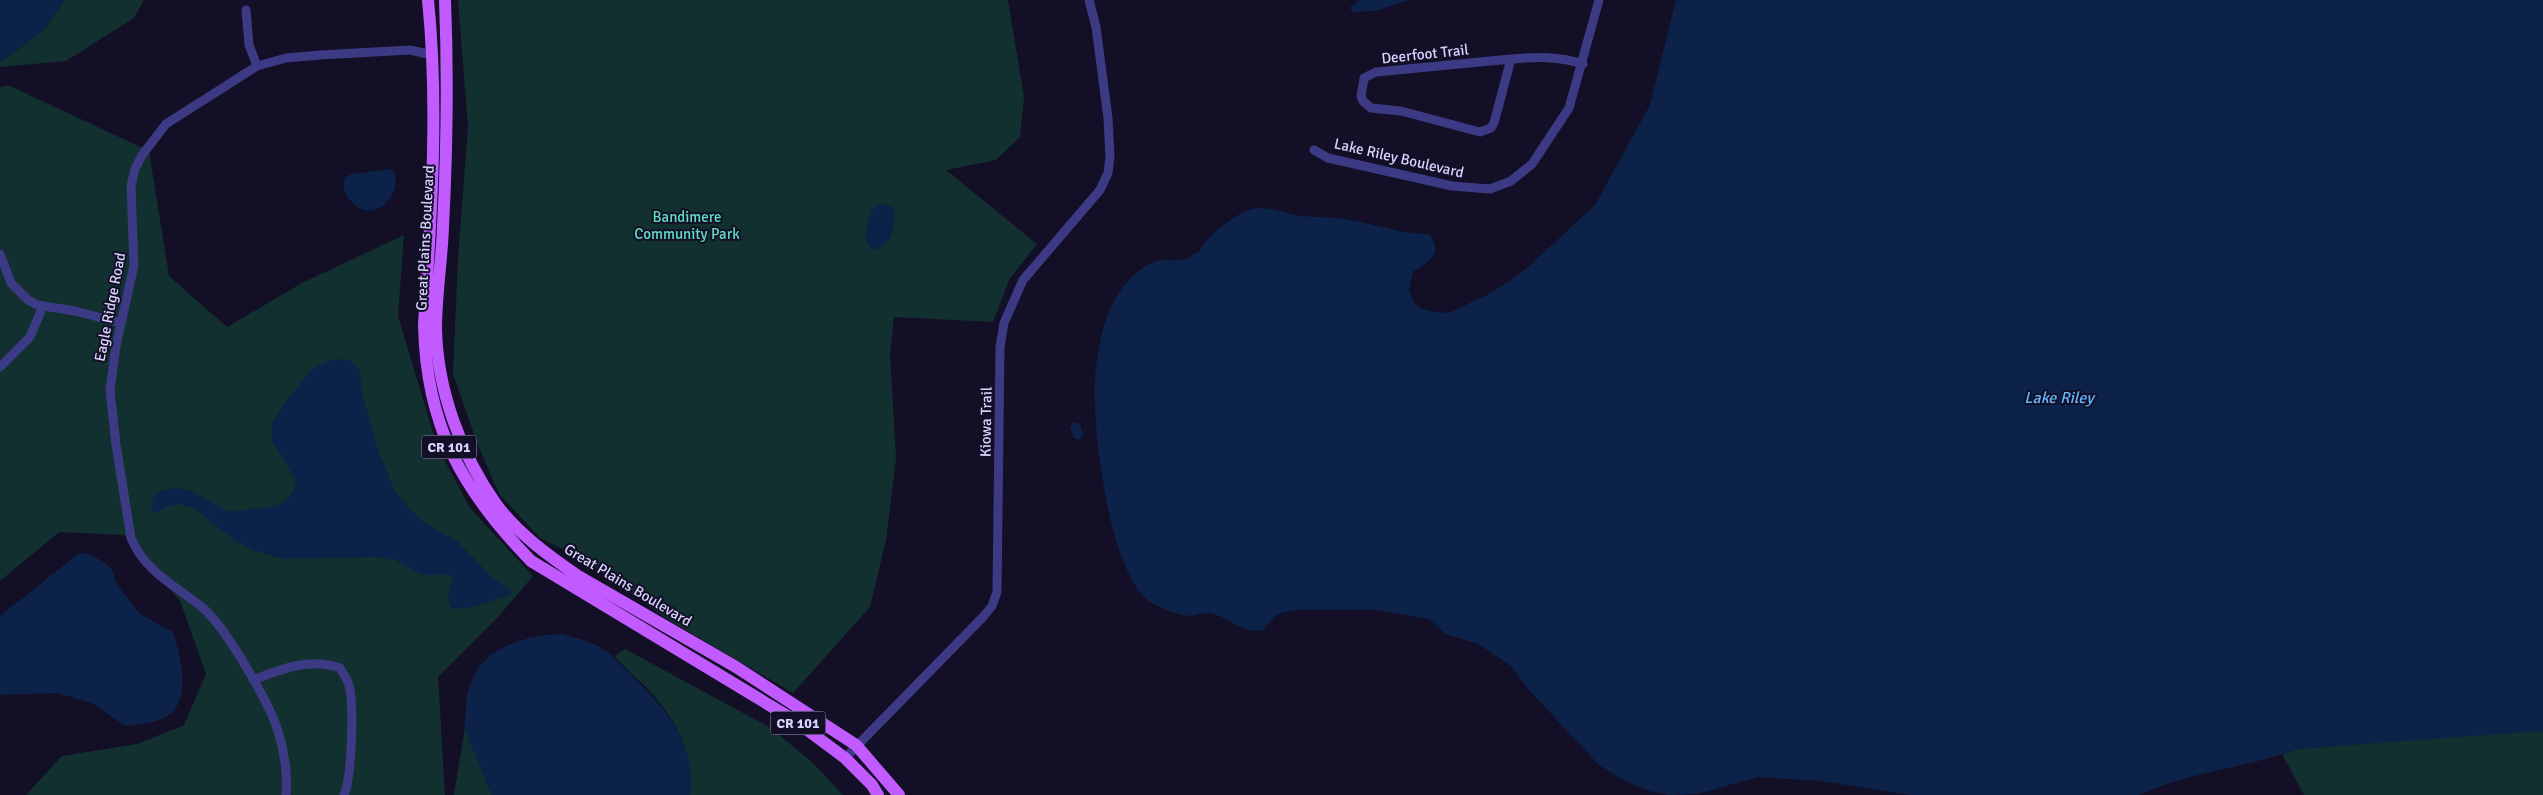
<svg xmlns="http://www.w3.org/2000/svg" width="2543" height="795" font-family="Signika,sans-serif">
  <rect width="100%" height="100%" fill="#130f26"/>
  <!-- green -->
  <path fill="#12302f" d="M64 0H144L134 18 66 61 0 67V62L42 32Z
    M458 0H1008L1024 97 1020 137 996 160 946 170 1037 244 1009 280 993 322 894 317 890 354 896 458 886 540 870 607 793 693 667 619 586 561 540 538 499 494 477 443 453 374 458 258 468 127Z
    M8 85 149 151 169 276 227 327 302 283 404 235 398 316 437 446 470 508 533 576 499 616 438 677 445 795H26L62 756 137 744 184 725 206 674 180 601 124 535 59 532 0 581V87Z
    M625 649 769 727 812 762 843 795H690C696 752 672 713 642 683 632 674 623 667 615 656Z
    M465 727 492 795H454Z
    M2521 731H2543V795H2304L2282 754 2297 749Z"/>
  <!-- water -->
  <path fill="#0c2248" d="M0 0H64L42 32 0 62Z
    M1360 0H1409L1375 11 1352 12 1350 7Z
    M1676 0H2543V731L2297 749C2245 768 2189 772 2139 795H1910L1821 781 1758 777 1697 794 1669 795 1649 791 1621 779 1599 765 1528 689 1511 666 1478 644 1446 634 1429 619 1377 610H1295L1277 614 1263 630C1242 635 1230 617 1210 613 1203 612 1195 616 1188 616 1176 614 1159 608 1149 601 1109 572 1092 428 1095 380 1097 350 1104 311 1123 287 1133 274 1146 262 1163 260 1169 260 1176 261 1182 260 1188 259 1192 254 1199 252 1206 236 1240 209 1258 208 1270 207 1285 213 1296 215 1314 218 1332 216 1350 220 1376 224 1402 234 1429 234 1444 254 1429 261 1413 272L1409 289 1413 301 1420 308 1433 312 1449 313 1487 295 1508 282 1528 267 1595 205 1650 105Z
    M391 169C408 183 377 233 349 199 343 192 342 186 345 177L352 174Z
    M881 204 892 207C899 221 891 249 873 250 860 241 868 221 873 208Z
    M333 359 351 360 360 371 362 393 377 448 395 491 421 521 457 541 490 575 511 591V595L468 608 452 609 448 600 453 575H423L395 560 375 557 282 559 253 550 235 541 195 509 180 504 166 507 154 514 151 507 154 495C181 481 191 492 215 504 219 506 224 510 229 511 235 512 243 510 248 509 271 508 292 507 296 480L272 442V424L283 405 312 369Z
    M1073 422 1080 424 1083 435 1079 440 1074 438 1070 427Z
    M79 553 89 554 104 562 113 571 117 585 140 614 173 632C180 655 193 700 167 716 156 723 138 725 125 726L92 703 57 693 0 695V616Z
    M562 634C576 638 590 641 602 648 613 655 618 663 627 671 663 705 697 742 690 795H492C486 778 468 743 465 727 464 721 466 713 466 707 469 653 514 636 562 634Z"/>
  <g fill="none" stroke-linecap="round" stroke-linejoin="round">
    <!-- minor -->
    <path stroke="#3d3a85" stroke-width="9" d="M246 10 249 45 257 66
      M1511 59 1494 123 1491 128 1480 132 1401 111 1371 108 1363 101 1361 96 1364 78 1376 72 1511 59C1536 57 1559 56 1583 64
      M1314 150 1328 158 1452 186 1490 189 1511 181 1532 164 1569 108 1599 0
      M0 254 11 283 28 300 37 305 75 311 121 323
      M0 367 30 337 43 306
      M253 680C282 669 310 657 340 668 343 673 347 679 349 685 354 705 352 777 344 795
      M845 758 983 617 992 606 997 592 1000 347 1004 323 1023 280 1100 190 1108 173 1110 156 1108 118 1096 27 1089 0
      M286 795C288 775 284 750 278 731 269 702 226 628 203 608 176 586 145 572 131 538L116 445 110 390 116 346 134 265 131 186 135 169 142 155 166 124 257 66 286 58 320 55 410 50 432 55"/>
    <!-- primary -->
    <path stroke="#c25bff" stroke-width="12" d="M428 0C439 108 431 217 424 325 426 426 462 490 531 561L794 720 845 758 872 785 878 795
      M445 0C448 75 447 151 443 226 442 260 436 294 436 328 437 389 461 455 496 504 517 533 549 556 578 576L736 667 856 745 899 795"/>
  </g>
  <g text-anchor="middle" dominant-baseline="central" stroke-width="4" stroke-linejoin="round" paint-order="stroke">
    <!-- shield labels -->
    <g fill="#130f26" stroke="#9e99be" stroke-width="1">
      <rect x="421.5" y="435.5" width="55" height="23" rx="4"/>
      <rect x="770.5" y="711.5" width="55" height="23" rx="4"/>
    </g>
    <g font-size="14" font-weight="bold" fill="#d9d4ff">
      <text x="449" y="447">CR 101</text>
      <text x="798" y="723">CR 101</text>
    </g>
    <!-- street labels -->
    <g font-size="15" fill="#d9d4ff" stroke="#130f26">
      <text transform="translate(1425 54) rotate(-6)">Deerfoot Trail</text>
      <text transform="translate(1399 158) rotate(13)">Lake Riley Boulevard</text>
      <text transform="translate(425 238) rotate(-87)">Great Plains Boulevard</text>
      <text transform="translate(110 307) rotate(-79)">Eagle Ridge Road</text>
      <text transform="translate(986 422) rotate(-89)">Kiowa Trail</text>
      <text transform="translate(628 585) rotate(31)">Great Plains Boulevard</text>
    </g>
    <!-- park labels -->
    <g font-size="15" fill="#5fe0c0" stroke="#130f26">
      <text x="687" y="217">Bandimere<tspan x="687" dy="17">Community Park</tspan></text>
    </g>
    <!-- water labels -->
    <g font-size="16" font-style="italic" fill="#62b6ff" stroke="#130f26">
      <text x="2059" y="398">Lake Riley</text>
    </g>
  </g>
</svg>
